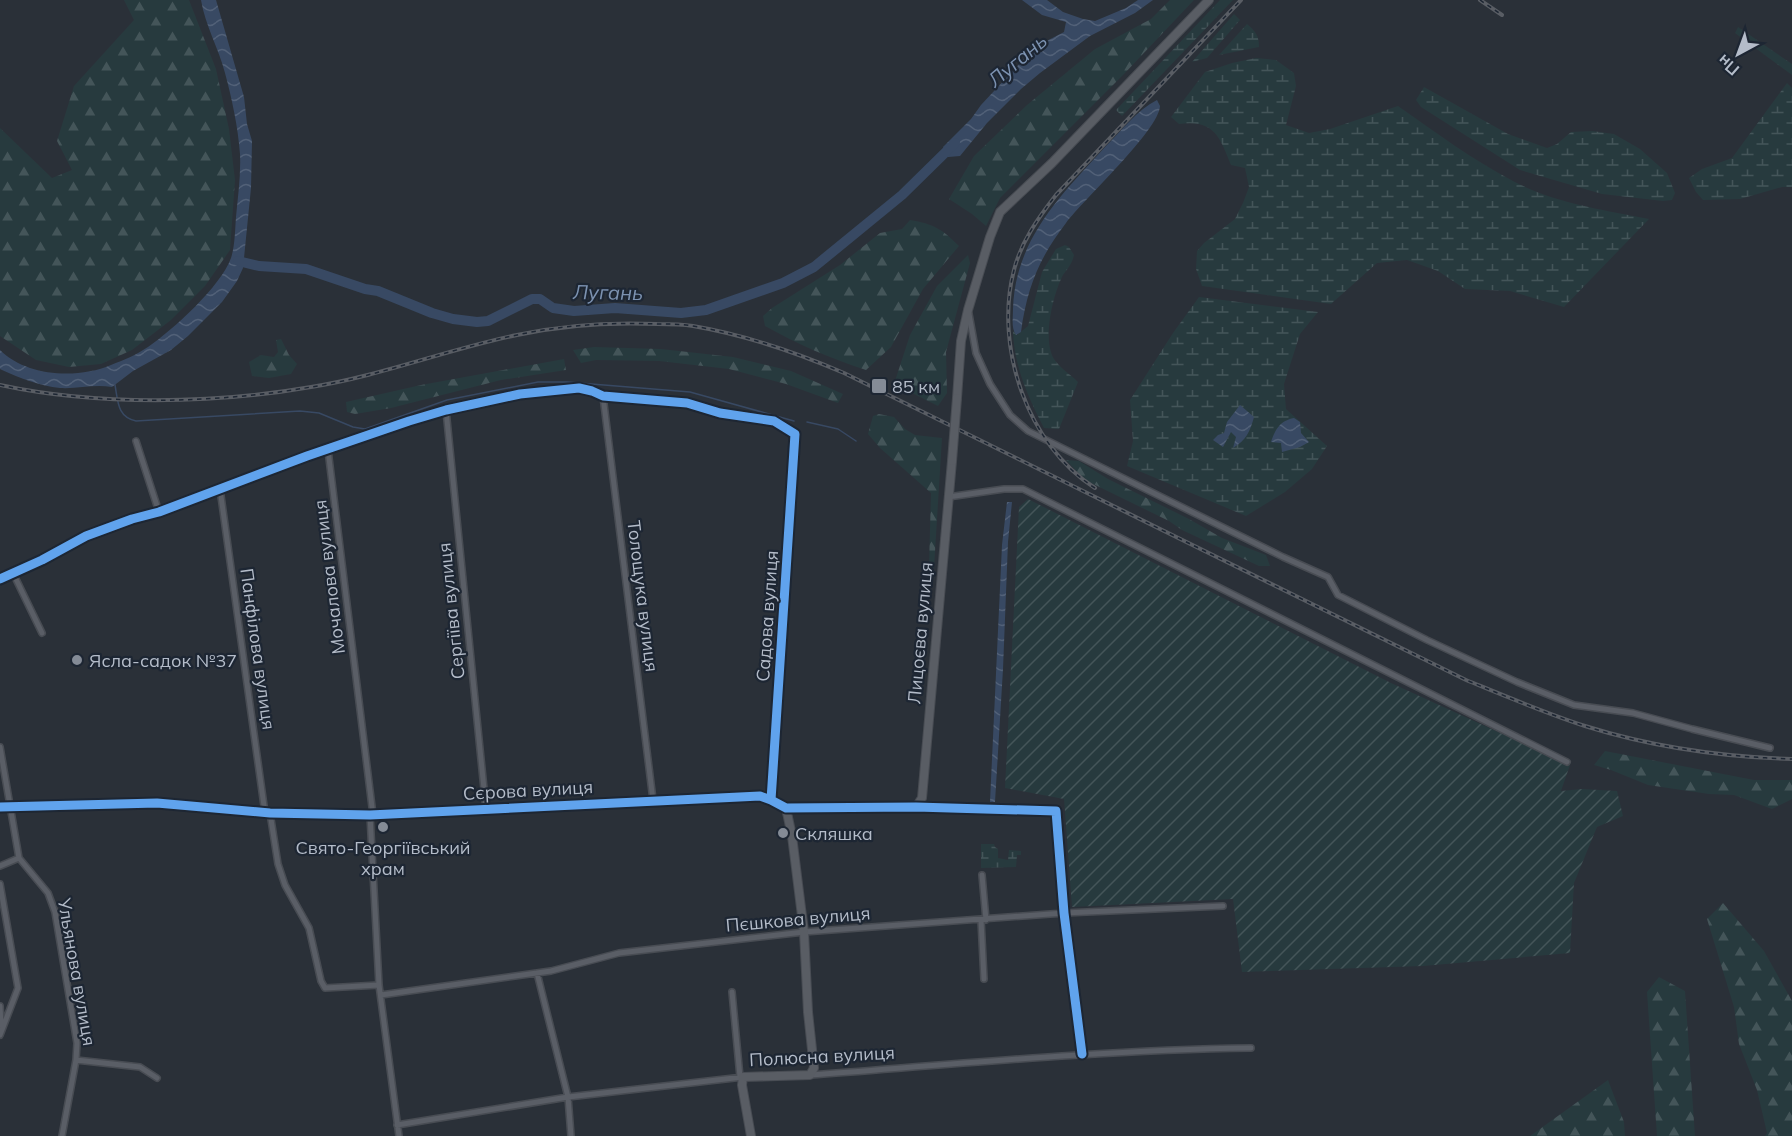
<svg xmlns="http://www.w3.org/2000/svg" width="1792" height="1136" font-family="Mulish,sans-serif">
  <defs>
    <pattern id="forest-firs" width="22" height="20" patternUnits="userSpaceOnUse" patternTransform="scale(1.5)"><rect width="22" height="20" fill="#273a3e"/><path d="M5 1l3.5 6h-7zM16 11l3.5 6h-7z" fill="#445559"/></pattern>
    <pattern id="wetland-marsh" width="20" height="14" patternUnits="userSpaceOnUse" patternTransform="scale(1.5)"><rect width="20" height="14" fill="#273a3e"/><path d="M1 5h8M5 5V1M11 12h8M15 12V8" fill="none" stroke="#445559"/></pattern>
    <pattern id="garden-furrows" width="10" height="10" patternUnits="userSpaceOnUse" patternTransform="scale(1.5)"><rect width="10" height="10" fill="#273a3e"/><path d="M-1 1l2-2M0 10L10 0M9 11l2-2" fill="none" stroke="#445559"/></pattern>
    <pattern id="water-waves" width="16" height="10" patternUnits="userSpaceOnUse" patternTransform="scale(1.5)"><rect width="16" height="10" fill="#384963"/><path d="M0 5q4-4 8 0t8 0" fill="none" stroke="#526178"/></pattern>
  </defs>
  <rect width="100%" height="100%" fill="#2a3038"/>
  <!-- forest -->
  <path fill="url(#forest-firs)" d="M124 0H189L216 69 229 129 235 180 230 250 205 286 171 320 132 350 101 364 69 367 36 360 0 336V128L52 178 72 170 57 141 74 86 134 20Z
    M1170 0H1194L1124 74 1000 198 986 226 972 214 949 199 974 156 1027 105 1095 49 1151 19Z
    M910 220C934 224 942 229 959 246L923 289 891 347 866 370C832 359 797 344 765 326L763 316 772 308 840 265 880 233 902 229Z
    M968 255 970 263 946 352 947 393 938 406 894 384 910 335 937 286Z
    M281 339 289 355 297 364 291 374 269 378 252 376 249 362 261 355 274 357 278 352 276 340Z
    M594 347 661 349 733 357 791 371 843 394 838 403 786 384 729 369 659 361 596 360 581 363 573 350Z
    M564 359 566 370 501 380 391 408 355 414 347 412 346 402 421 385Z
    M879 414 894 417 905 429 915 435 942 438 934 568 929 567 931 493 880 448 868 434 873 416Z
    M1066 460 1079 461 1108 479 1189 519 1222 538 1266 555 1270 566H1259L1182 530 1169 521 1085 480Z
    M1605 751 1754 780H1792V799L1772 809 1734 795 1709 794 1648 785 1611 770 1594 765Z
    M1723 903 1764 951 1792 1001V1136H1765L1767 1133 1757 1090 1739 1044 1734 1007 1707 919Z
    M1659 977 1685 991 1695 1136H1657L1647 992Z
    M1608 1080 1624 1122 1625 1136H1530Z"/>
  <!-- wetland -->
  <path fill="url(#wetland-marsh)" d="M1220 0H1233L1122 116 1116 110Z
    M1234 14 1240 20 1207 58 1192 62Z
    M1247 24C1255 31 1259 35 1259 47L1219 55Z
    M1738 27 1792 64V75L1735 33Z
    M1256 58 1276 60 1294 73 1296 86 1286 125 1309 133 1330 129 1398 106C1435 132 1473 160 1513 181 1554 203 1604 210 1649 219L1564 307 1510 291 1465 289 1438 271 1407 260 1377 263 1331 304 1202 286 1196 269 1197 251 1204 243 1235 219 1243 203 1249 187 1245 168 1231 165C1220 138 1215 119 1179 124L1171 117 1205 72 1232 63Z
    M1787 83 1792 88V187H1782L1740 199 1703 200 1696 192 1689 178 1702 169 1732 158Z
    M1424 87 1508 134 1547 148 1557 144 1571 132 1592 131 1614 134 1640 149 1667 173 1675 193 1672 200 1663 201 1602 194 1520 170 1421 107 1416 100Z
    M1065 245 1069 247 1074 255C1072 264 1068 268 1063 275 1053 294 1042 340 1054 359 1059 367 1071 375 1078 382L1059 429 1044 428C1028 397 1014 366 1013 331L1017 335 1028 326 1042 272 1056 249Z
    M1199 297 1318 312 1300 334 1284 384 1286 409 1327 446 1312 469 1285 492 1246 516 1127 466 1133 441 1130 400 1173 333Z
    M981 844H994L995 847 998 849V858L1008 860 1009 850 1021 851V855H1017L1016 867 981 868Z"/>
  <!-- garden -->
  <path fill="url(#garden-furrows)" d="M1028 499 1391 683 1570 765 1561 791 1582 789 1617 791 1623 816 1597 827 1574 883 1570 953 1423 966 1242 972 1233 899 1072 907 1064 799 1005 788 1019 507Z"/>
  <!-- water -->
  <path fill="url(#water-waves)" d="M201 0H216L244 97 247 124 252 141 251 188 243 268 237 281 222 302 188 336 171 350 133 371 112 387C94 384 78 389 60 388 40 386 20 378 2 370L0 369V350C27 377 78 379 111 365 124 360 136 355 148 347 173 330 221 286 231 258 235 246 235 230 236 217 238 196 241 175 240 154 238 127 232 99 225 73 219 49 205 25 201 0Z
    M1022 0H1047L1063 12 1083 19 1095 21 1126 8 1138 0H1153L1135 13 1090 36 1040 73 1021 89 987 123 960 156 948 157 943 147 971 119 981 105 1035 47 1064 32 1066 22 1042 15Z
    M1157 100 1160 106C1159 130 1084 199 1066 223 1039 258 1027 288 1021 332L1016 335C1011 328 1013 318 1013 309 1015 239 1062 194 1106 146 1121 131 1137 110 1157 100Z
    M1240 405 1254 417C1250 432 1246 440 1233 448L1236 437 1231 432 1223 447 1213 440 1218 435 1224 433 1227 422Z
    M1294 418 1300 422 1301 433 1309 442 1300 447 1282 452 1281 443 1271 442C1276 428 1280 421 1294 418Z
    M1007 502H1012L1008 542 1003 669 995 802H990L1002 545Z"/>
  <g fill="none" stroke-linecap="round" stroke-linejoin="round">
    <!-- stream -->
    <path stroke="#384963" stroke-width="1.5" d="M115 385C118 401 117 417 136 421L300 411 319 413 353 427 365 429 447 400 538 382H567L690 392 794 421
      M807 422 838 429 856 441"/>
    <!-- river -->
    <path stroke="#384963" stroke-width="10" d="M238 261 259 266 306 269 365 289 378 291 432 313 453 319 477 322 488 321 532 299H540L553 308 574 311 615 308 681 313 706 310 783 283 814 267 902 195 955 143"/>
    <defs>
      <path id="street" d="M969 314 976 353 990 384 1010 415 1028 431 1283 557 1328 577 1338 595 1427 640 1517 682 1574 705 1633 713 1692 729 1770 748
        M603 396 653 800
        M446 410 486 809
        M136 441 159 512
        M328 450 373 815
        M220 489 265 813
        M948 497 1004 489H1023L1567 762
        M13 573 42 633
        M0 579 42 560 86 536 132 519 159 512 307 456 409 421 446 410 520 394 579 388 592 391 603 396 687 403 720 413 774 421 795 434 771 800
        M0 747 19 858 0 866
        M916 807 1056 811 1064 913 1082 1054
        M270 813 278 864 285 885 309 928 321 981 325 988 379 985
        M370 815 379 985 399 1136
        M19 858 48 893 55 912 77 1043 76 1060 62 1136
        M982 875 986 920
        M0 884 18 988 0 1035
        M981 920 984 979
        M537 973 568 1097 571 1136
        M732 992 740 1077
        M381 995 551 971 619 953 804 932 1064 913 1223 906
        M0 1006 1 1025
        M76 1060 140 1067 157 1078
        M810 1075C957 1064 1104 1050 1251 1048
        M397 1125 568 1097 743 1077"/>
      <path id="secondary" d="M957 398 961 341 968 310 990 237 1000 212 1052 163 1209 0
        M0 807 157 803 270 813 370 815 760 796 771 800 786 808 916 807 922 798 952 461
        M751 1136 742 1085 743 1077 810 1075 814 1068 808 1012 804 932 792 836 786 808"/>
    </defs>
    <!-- street casing -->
    <use href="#street" stroke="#484c53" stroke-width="8"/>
    <!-- secondary casing -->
    <use href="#secondary" stroke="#484c53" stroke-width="10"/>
    <!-- street -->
    <use href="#street" stroke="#5a5e66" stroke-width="5"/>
    <!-- secondary -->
    <use href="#secondary" stroke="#595d64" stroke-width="8"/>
    <defs>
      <path id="rail" d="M1480 0 1502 15
        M0 385C97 406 214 404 311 387 381 376 448 349 517 335 563 325 610 322 657 324 669 324 681 324 693 326 746 335 795 352 844 373L1466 680C1505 696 1545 713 1585 726 1652 747 1722 757 1792 759
        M1095 488C1027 445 994 346 1014 270 1021 242 1038 218 1056 195L1241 0"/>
    </defs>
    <!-- rail casing -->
    <use href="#rail" stroke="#595d64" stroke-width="4"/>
    <!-- rail -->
    <use href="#rail" stroke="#1d2633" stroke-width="1.5" stroke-dasharray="4.5" stroke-linecap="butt"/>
    <defs>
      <path id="secondary-bridge" d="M952 461 957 398"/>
    </defs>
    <!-- secondary-bridge casing -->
    <use href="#secondary-bridge" stroke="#484c53" stroke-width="10" stroke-linecap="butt"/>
    <!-- secondary-bridge -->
    <use href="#secondary-bridge" stroke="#595d64" stroke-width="8"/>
    <defs>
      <path id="cycleway" d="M0 579 42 560 86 536 132 519 159 512 307 456 409 421 446 410 520 394 579 388 592 391 603 396 687 403 720 413 774 421 795 434 771 800
        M0 807 157 803 270 813 370 815 760 796 771 800 786 808 916 807 1056 811 1064 913 1082 1054"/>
    </defs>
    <!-- cycleway casing -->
    <use href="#cycleway" stroke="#1d2633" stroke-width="13"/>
    <!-- cycleway -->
    <use href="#cycleway" stroke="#60a3ed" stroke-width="9"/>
  </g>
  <!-- markers -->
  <g fill="#848b96" stroke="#1d2633" stroke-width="2">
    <rect x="871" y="378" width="16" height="16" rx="3"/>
    <circle cx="77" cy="660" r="6"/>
    <circle cx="383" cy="827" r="6"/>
    <circle cx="783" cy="833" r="6"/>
  </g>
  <g text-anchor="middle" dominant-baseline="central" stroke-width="4.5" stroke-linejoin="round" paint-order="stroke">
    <!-- poi labels -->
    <g font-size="18" fill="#b4bcc9" stroke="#1d2633" text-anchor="start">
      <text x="892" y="386">85 км</text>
      <text x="89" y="660">Ясла-садок №37</text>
      <text x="795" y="833">Скляшка</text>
      <text x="383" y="847" text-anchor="middle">Свято-Георгіївський<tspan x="383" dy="21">храм</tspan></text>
    </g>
    <!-- street labels -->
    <g font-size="18" fill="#b4bcc9" stroke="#1d2633">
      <text transform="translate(329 577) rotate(-97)">Мочалова вулиця</text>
      <text transform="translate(643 596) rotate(83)">Толощука вулиця</text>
      <text transform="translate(451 611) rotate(-96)">Сергіїва вулиця</text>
      <text transform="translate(767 616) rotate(-86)">Садова вулиця</text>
      <text transform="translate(920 633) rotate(-85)">Лицоєва вулиця</text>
      <text transform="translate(258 649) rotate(82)">Панфілова вулиця</text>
      <text transform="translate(528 790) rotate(-3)">Сєрова вулиця</text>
      <text transform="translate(798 919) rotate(-5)">Пєшкова вулиця</text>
      <text transform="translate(77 972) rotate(80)">Ульянова вулиця</text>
      <text transform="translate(822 1056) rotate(-3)">Полюсна вулиця</text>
    </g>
    <!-- water labels -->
    <g font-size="20" font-style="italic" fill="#7c92b1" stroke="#1d2633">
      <text transform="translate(1017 60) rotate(-40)">Лугань</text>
      <text transform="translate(608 292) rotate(1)">Лугань</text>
    </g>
  </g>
  <!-- north arrow -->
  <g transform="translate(1738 54) rotate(221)" stroke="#1d2633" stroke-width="4.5" paint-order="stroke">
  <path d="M0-4.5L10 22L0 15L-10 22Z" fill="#b4bcc9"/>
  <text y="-9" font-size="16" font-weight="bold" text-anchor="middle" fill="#b4bcc9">Пн</text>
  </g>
</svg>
